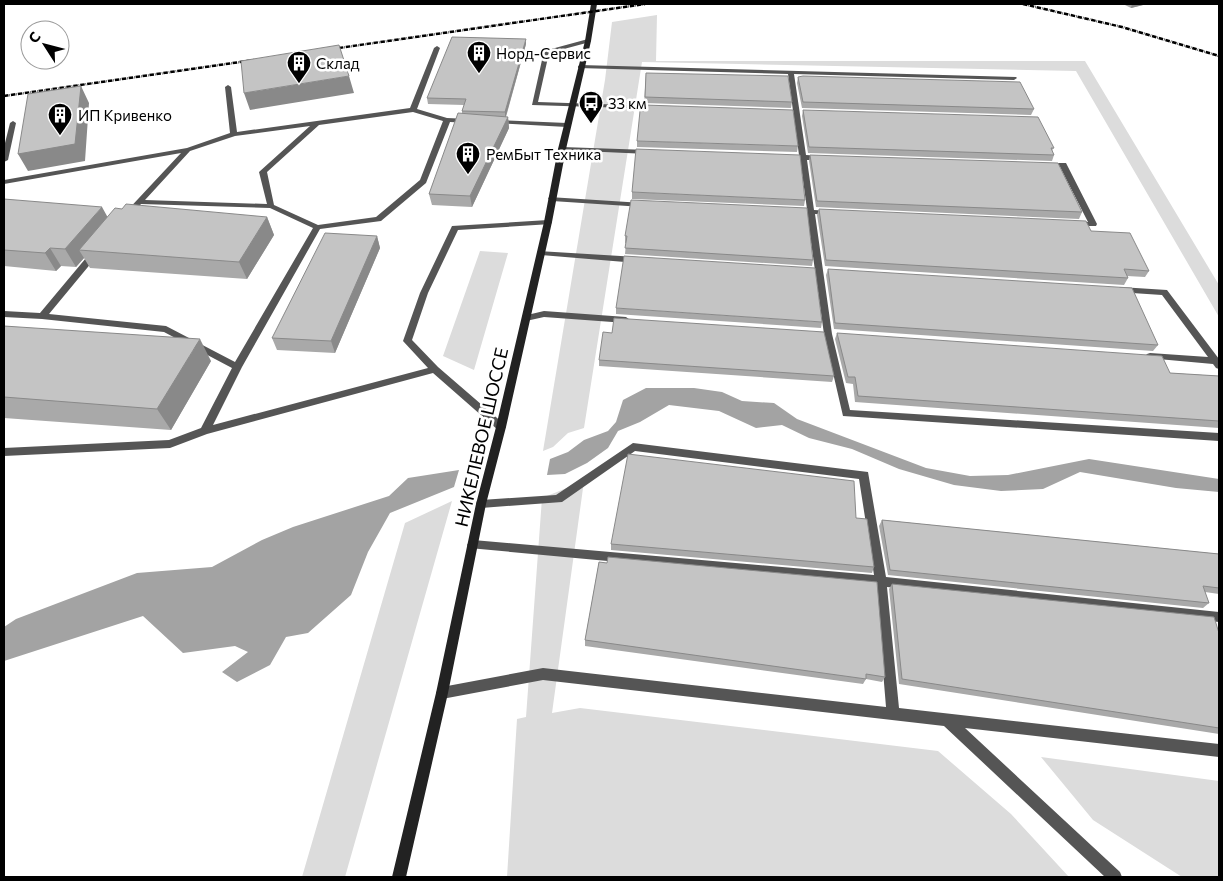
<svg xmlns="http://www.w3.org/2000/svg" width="1223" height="881" font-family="Commissioner,sans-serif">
  <rect width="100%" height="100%" fill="#fff"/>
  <!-- green -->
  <path fill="#dcdcdc" d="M657 15 656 61H1085L1219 285V317L1076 71 642 62 584 428 568 433 553 447 543 451 605 80 612 22Z
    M480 251 508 253 474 370 443 356Z
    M584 481 552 713 580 708 938 751 1011 814 1069 877H507L517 719 526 717 542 498Z
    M452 501 345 877H302L405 523Z
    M1041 757 1219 781V877H1182L1093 820Z"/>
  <!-- water -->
  <path fill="#a3a3a3" d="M646 388H694L722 392 742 401 774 403 797 419 926 468 970 476 1008 475 1089 459 1219 479V492L1176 488 1080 472 1043 489 1001 491 954 485 899 469 852 449 809 438 782 425 756 428 719 411 669 405 640 422 618 431 608 448 587 463 565 474 547 475 550 459 568 452 584 440 608 431 616 422 623 400Z
    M459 470 454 487 390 513 368 552 351 595 308 633 286 637 270 665 237 682 222 672 248 652 235 646 183 653 143 616 4 661V627L16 619 137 573 212 567 262 540 293 527 389 496 408 478Z"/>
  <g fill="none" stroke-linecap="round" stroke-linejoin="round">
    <!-- lane -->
    <path fill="#555" fill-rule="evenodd" d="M588 39 591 41 590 42 549 53 538 102 657 106 659 107V109L532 105 544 51Z
      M437 46 440 48 417 109 447 118 469 119 472 121 469 123 450 122 426 183 381 221 320 229 242 367 213 425 428 368 403 341 420 293 452 226 548 220 552 222 551 224 458 230 428 293 412 340 438 367 504 424 506 427 504 430H498L433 373 207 434 170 448 4 456V448L169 440 201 428 232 368 164 332 42 319 4 317V311L40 313 91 252 94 251 98 254 97 256 49 314 166 326 235 362 313 228 270 208 141 204 131 216H125L124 214 181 153 4 184V180L187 148 230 133 225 87 228 85 231 87 237 132 410 108 434 48ZM413 112 443 121 420 180 376 217 318 225 274 205 267 172 319 125ZM310 126 259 172 267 204 145 200 190 151 235 136Z
      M580 65 1016 77 1017 78 1014 80 794 74 806 155 823 156 827 158 823 160H807L814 210 831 211 835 213 831 215 815 214 832 334 850 410 1219 433V441L843 416 824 334 807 214 795 213 791 211 795 209H807L800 159H787L783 157 787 155H799L788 74 578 68V66Z
      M496 120 567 123 570 125 567 127 494 123 493 122Z
      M13 121 16 123 8 160 4 162V147L10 123Z
      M562 147 648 150 652 152 648 154 560 150 558 149Z
      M1044 163H1066L1097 224 1096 226H1072V222H1088L1060 167H1047L1043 165Z
      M549 197 643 203 647 205 643 207 552 201 548 199Z
      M538 251 637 257 641 260 637 263 541 255 537 253Z
      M1120 287 1167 290 1219 359V369L1216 368 1213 364 1147 358 1145 356 1147 354 1150 353 1208 357 1162 295 1117 292 1116 290Z
      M544 311 626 317 630 320 626 323 544 317 526 321 522 318 523 316Z
      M633 443 868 472 886 577 1219 612V622L887 587 899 708 1219 744V757L965 728 1120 872 1122 877H1105L944 726 543 680 442 699 438 697 436 693 438 689 442 687 543 668 886 707 876 586 469 548 467 545 469 542 473 540 874 575 859 479 635 451 562 502 481 508 477 507 476 504 477 501 481 500 556 495Z"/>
    <!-- secondary -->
    <path fill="#222" fill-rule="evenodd" d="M591 4H597L591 41 566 149 552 222 506 427 486 504 448 693 406 877H392L436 693 476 504 496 427 544 222 558 149 585 41Z"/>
    <!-- rail -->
    <path stroke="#000" stroke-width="2.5" stroke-dasharray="4.5 1 0.5 1" stroke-linecap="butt" d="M1023 4 1122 27 1219 56
      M325 50 645 4
      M4 96 254 60"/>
  </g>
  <!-- wall -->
  <path fill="#a9a9a9" d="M1123 4H1147L1131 8Z
    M526 44 506 117H508L509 128 472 207 432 205 429 194 462 114V111L464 105 428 104 427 98Z
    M646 73 792 102 791 108 644 103Z
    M798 77 1034 109 1031 115 802 108 797 83Z
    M803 110 1054 148 1052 150 1054 155 1052 161 808 153 802 116Z
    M637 141 798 146 797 152 637 147Z
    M810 155 1082 212 1079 219 816 207 809 161Z
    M632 192 805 200 804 206 632 199Z
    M4 199 107 217H267L274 235 247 279 90 268 84 258 76 267 61 266 56 271 4 266Z
    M819 209 1091 231 1149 271 1145 277 1127 276 1128 278 1124 285 825 266 817 215Z
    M377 236 380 248 335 353 277 350 272 338Z
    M625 236 813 260 812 266 625 254 626 243H625Z
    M828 269 1158 345 1153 351 834 329 826 275Z
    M616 308 822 322 821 328 616 314Z
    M4 326 211 361 171 430 4 418Z
    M612 333 834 376 832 382 599 366V360Z
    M837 333 1170 373 1219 376V428L855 402 853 384 846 383 835 339Z
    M856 518 874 567 872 573 611 550V544Z
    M882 520 1219 554V594L1205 592 1209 603 1203 608 888 575 879 526Z
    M599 562 885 677 882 682 866 679 863 684 585 646V640Z
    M892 584 1219 633V734L899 684 889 589Z"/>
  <!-- shaded-wall -->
  <path fill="#898989" d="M1132 4H1147L1131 8Z
    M526 39V44L505 119V112Z
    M349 76 354 93 250 110 244 93Z
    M81 86 89 103 85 161 28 171 18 154Z
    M508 117 509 128 472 207 470 196Z
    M102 207 112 225 79 250 84 258 76 267 65 249Z
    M267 217 274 235 247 279 239 262Z
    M377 236 380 248 335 353 331 341Z
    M50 248 61 266 56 271 45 253Z
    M200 339 211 361 171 430 157 409Z"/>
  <!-- building -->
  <path fill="#c4c4c4" stroke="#898989" d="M452 37 526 39 505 112 462 111 466 99 427 98Z
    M339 45 349 76 244 93 241 61Z
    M646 73 788 76 792 102 645 97Z
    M803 76 1020 82 1034 109 803 102 798 77Z
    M81 86 75 144 18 154 28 94Z
    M644 105 793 110 798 146 637 141 640 111H644Z
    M803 110 1038 117 1054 148H1051L1054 155 809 147Z
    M458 113 508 117 470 196 429 194Z
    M636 149 800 155 805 200 632 192Z
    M810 155 1058 163 1082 212 817 201Z
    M4 199 102 207 65 249 50 248 45 253 4 250Z
    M631 200 807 208 813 260 625 248 627 236H625Z
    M126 204 267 217 239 262 79 250 115 208 122 209Z
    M819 209 1086 221 1091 231 1130 233 1149 271 1124 269 1128 278 826 260Z
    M325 233 377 236 331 341 272 338Z
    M624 256 815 268 822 322 616 308Z
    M828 269 1132 288 1158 345 835 323Z
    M614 318 824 332 834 376 599 360 603 332 612 333Z
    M4 326 200 339 157 409 4 397Z
    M837 333 1162 356 1170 373 1219 376V421L858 396 855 377H848Z
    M628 454 854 481 856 518 867 519 874 567 611 544Z
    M882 520 1219 554V588L1203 586 1209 603 890 570Z
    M608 557 877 582 885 677 866 674V679L585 640 599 562 607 563Z
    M892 584 1214 617 1219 633V728L902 679Z"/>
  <!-- icons -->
  <defs>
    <symbol id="building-pin" viewBox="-11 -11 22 30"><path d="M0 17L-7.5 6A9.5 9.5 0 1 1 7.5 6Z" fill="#000" stroke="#fff"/><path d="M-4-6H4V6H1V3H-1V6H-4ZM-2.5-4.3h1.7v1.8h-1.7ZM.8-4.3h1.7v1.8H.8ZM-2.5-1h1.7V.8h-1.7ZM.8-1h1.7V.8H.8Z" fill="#fff"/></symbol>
    <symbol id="bus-pin" viewBox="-11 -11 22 30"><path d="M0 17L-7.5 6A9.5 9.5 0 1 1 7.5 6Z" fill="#000" stroke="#fff"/><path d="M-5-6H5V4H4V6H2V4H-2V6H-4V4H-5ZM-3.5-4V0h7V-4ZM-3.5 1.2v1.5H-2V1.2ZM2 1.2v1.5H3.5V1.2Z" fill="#fff"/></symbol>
  </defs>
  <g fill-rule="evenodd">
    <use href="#building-pin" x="465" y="39" width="28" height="38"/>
    <use href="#building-pin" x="285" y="49" width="28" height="38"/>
    <use href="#bus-pin" x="577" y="89" width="28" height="38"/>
    <use href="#building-pin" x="46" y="101" width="28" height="38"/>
    <use href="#building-pin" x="454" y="140" width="28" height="38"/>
  </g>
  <g text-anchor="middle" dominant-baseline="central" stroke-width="5" stroke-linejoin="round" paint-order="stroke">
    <!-- far-poi labels -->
    <g font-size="15" fill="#000" stroke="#fff" text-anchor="start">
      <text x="496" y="53">Норд-Сервис</text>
      <text x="316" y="63">Склад</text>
      <text x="608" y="103">33 км</text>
      <text x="78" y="115">ИП Кривенко</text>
      <text x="486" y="154">РемБыт Техника</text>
    </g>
    <!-- street labels -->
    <g font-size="18" fill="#000" stroke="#fff">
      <text transform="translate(481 437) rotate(-77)">НИКЕЛЕВОЕ ШОССЕ</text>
    </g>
  </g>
  <!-- border -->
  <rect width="1223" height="881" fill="none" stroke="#000000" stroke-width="10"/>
  <!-- north arrow -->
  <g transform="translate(45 45) rotate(306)"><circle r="24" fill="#ffffff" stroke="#999999"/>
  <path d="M0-4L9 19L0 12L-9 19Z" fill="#000000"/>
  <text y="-8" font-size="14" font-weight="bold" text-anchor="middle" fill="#000000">С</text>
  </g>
</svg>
